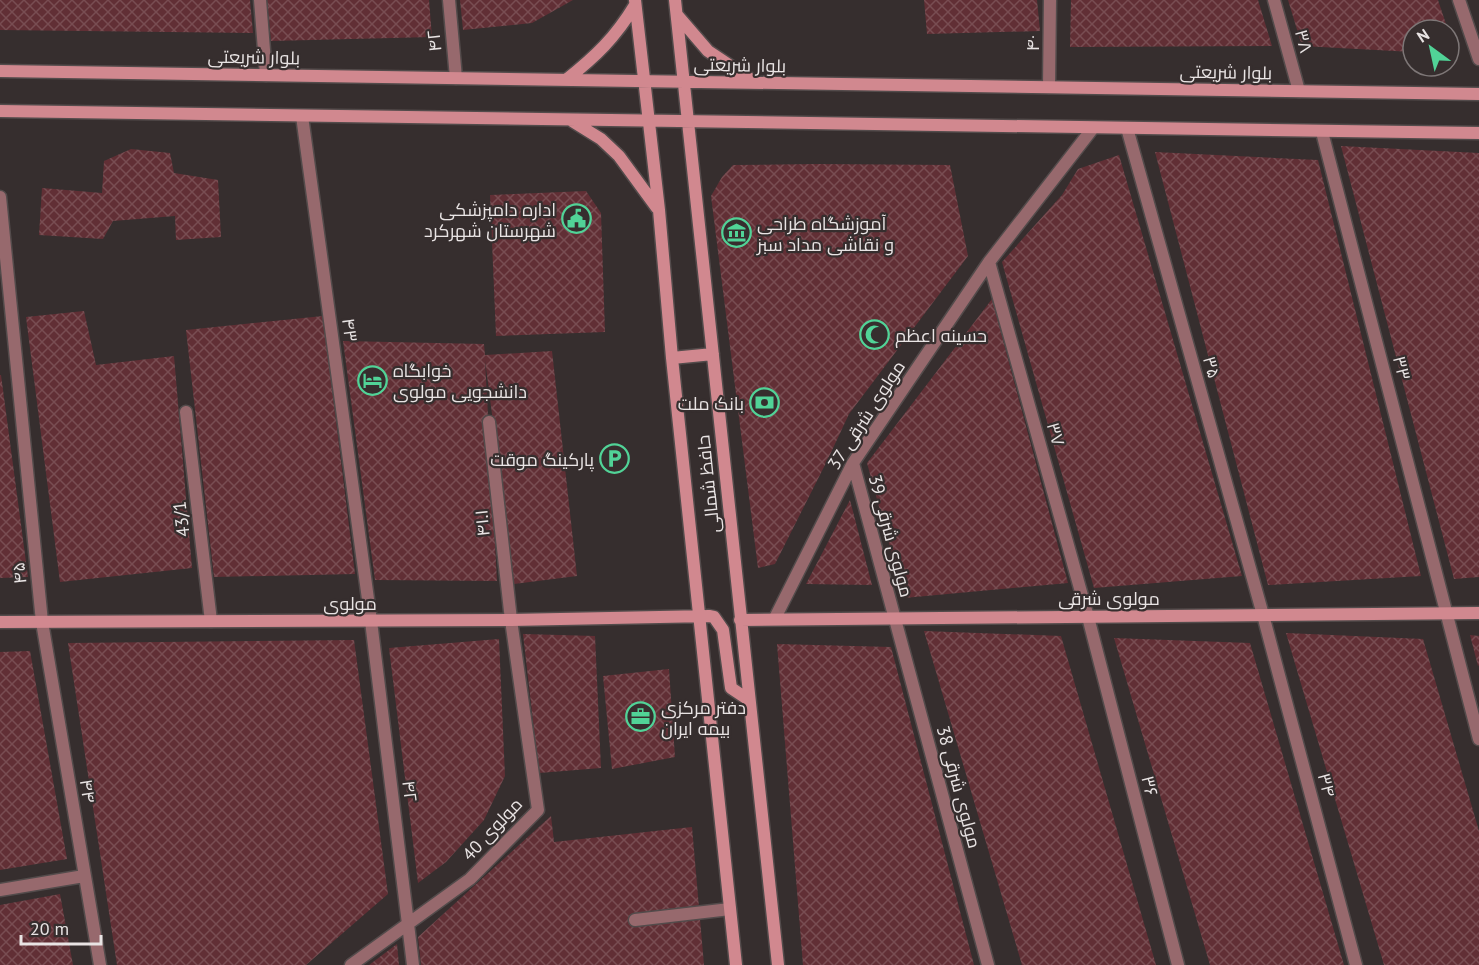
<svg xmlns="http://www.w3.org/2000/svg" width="1479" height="965" font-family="'PT Sans',Cairo,sans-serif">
  <defs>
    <pattern id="building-cross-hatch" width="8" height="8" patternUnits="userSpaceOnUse" patternTransform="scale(1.5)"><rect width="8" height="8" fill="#612f35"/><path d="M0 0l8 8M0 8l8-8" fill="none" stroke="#784d52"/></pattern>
  </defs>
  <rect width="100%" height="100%" fill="#362e2e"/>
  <!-- building -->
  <path fill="url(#building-cross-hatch)" d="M0 0H250L253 33 0 30Z
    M267 0H429L432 37 271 41Z
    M460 0H573L532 23 463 30Z
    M924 0H1037L1040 31 927 34Z
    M1071 0H1258L1272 46 1070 47Z
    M1288 0H1438L1448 30H1413V52L1302 46Z
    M1449 33 1456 54 1449 53Z
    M1341 146 1479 153V577L1454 579Z
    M131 149 170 153 174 173 218 180 221 237 176 240 175 216 113 221 103 239 39 235 42 188 102 193 104 161Z
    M1155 152 1318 160 1421 576 1268 585Z
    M1119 155 1242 576 1094 588 1002 262 1062 195 1078 169Z
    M816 164 950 165 968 256 849 414 827 461 775 564 758 568 711 196 722 177 733 165Z
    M586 191 601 213 605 332 496 336 490 195Z
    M992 299 1068 583 904 598 867 463Z
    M84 311 96 365 174 356 192 568 60 582 26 317Z
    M323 316 355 574 214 577 186 330Z
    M343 341 484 344 485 355 552 351 577 576 514 584 485 360 497 581 375 580Z
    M0 375H1L28 577 0 578Z
    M850 500 872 585 806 584Z
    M924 631 1061 636 1156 965H1022Z
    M1286 633 1423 639 1479 831V965H1384Z
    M523 634 595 636 601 768 539 773Z
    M1470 635 1479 636V665L1478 666Z
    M1114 638 1250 643 1344 965H1210Z
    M499 639 505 776 484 820 446 862 418 883 389 648Z
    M354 640 388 894 306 965H117L68 643Z
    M777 644 891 647 974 965H803Z
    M30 651 67 859 0 870V652Z
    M669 669 675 757 612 769 603 676Z
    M551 816 554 842 692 827 704 965H421L418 937Z
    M60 894 73 965H0V905Z
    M397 944 399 965H369Z"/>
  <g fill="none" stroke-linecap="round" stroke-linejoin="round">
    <defs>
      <path id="service" d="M186 412 211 621
        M489 422 511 620
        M635 920 730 909"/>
      <path id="minor" d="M260 0 266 75
        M449 0 456 78
        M1274 0 1299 91
        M1459 0 1479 59
        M1049 87 1050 0
        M302 116 371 621 413 965
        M1127 128 1263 615 1356 965
        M1322 132 1479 739
        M0 197 42 622 100 965
        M989 262 1088 617 1178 965
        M853 463 988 965
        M775 618 853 463 989 262 1093 128
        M0 890 84 876
        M351 965 470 879 538 810 511 620"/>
      <path id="secondary" d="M635 0 659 210 672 358 736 965
        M675 0 778 965
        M677 15 708 51 756 83
        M0 71 1479 94
        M566 80C596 56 615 38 635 5
        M0 111 1479 133
        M572 121 601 139 619 156 657 208
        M672 358 713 354
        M740 620 1479 613
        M0 622 511 620 709 616 714 617 723 630 731 688 749 700"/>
    </defs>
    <!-- service casing -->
    <use href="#service" stroke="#534b4b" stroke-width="15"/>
    <!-- minor casing -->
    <use href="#minor" stroke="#534b4b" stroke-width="15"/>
    <!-- secondary casing -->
    <use href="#secondary" stroke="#534b4b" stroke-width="15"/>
    <!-- service -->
    <use href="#service" stroke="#97696d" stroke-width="12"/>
    <!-- minor -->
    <use href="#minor" stroke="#97696d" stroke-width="12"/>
    <!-- secondary -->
    <use href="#secondary" stroke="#d1888f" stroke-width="12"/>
  </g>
  <!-- icons -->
  <defs>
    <symbol id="civic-ring" viewBox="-11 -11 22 22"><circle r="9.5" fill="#362e2e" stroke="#51d397" stroke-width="1.5"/><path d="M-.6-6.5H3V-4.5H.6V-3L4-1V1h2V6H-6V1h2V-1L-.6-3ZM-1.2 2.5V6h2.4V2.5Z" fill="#51d397"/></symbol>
    <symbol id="museum-ring" viewBox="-11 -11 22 22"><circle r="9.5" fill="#362e2e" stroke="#51d397" stroke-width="1.5"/><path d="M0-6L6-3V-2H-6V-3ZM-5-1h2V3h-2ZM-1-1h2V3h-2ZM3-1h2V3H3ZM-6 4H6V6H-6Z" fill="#51d397"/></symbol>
    <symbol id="mosque-ring" viewBox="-11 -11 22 22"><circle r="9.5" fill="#362e2e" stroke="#51d397" stroke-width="1.5"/><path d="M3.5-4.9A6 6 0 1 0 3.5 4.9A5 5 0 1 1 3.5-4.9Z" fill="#51d397"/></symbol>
    <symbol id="hotel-ring" viewBox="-11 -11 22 22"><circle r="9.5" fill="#362e2e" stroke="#51d397" stroke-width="1.5"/><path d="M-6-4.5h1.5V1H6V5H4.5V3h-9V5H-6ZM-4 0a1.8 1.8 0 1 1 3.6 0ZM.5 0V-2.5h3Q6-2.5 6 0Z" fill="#51d397"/></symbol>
    <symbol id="bank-ring" viewBox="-11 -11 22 22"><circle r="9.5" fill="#362e2e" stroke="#51d397" stroke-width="1.5"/><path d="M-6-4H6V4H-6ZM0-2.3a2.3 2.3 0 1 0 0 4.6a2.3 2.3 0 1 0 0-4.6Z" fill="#51d397"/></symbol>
    <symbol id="parking-ring" viewBox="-11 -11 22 22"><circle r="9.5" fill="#362e2e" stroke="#51d397" stroke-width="1.5"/><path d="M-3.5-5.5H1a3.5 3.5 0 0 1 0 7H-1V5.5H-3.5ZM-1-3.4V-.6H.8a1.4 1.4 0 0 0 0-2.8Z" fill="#51d397"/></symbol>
    <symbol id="office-ring" viewBox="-11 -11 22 22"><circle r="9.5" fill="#362e2e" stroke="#51d397" stroke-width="1.5"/><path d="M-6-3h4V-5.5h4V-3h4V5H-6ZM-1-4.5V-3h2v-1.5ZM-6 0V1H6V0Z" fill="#51d397"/></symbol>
  </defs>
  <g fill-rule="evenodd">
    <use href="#civic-ring" x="560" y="202" width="33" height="33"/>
    <use href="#museum-ring" x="720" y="216" width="33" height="33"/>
    <use href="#mosque-ring" x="858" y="318" width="33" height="33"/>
    <use href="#hotel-ring" x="356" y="364" width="33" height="33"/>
    <use href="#bank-ring" x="748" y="386" width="33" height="33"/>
    <use href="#parking-ring" x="598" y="442" width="33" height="33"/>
    <use href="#office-ring" x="624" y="700" width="33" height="33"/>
  </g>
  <g text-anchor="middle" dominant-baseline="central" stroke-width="4.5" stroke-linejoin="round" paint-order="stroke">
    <!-- street labels -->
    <g font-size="18" fill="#e9e4e4" stroke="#362e2e">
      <text transform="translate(434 41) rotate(-96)">۴۲</text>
      <text transform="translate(1304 41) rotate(75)">۳۸</text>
      <text transform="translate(1032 43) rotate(-90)">۴۰</text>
      <text transform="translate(254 57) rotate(1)">بلوار شریعتی</text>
      <text transform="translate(740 65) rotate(1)">بلوار شریعتی</text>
      <text transform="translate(1226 72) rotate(1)">بلوار شریعتی</text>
      <text transform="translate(350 330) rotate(82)">۴۳</text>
      <text transform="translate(1212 367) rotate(74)">۳۵</text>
      <text transform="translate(1402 368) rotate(76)">۳۳</text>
      <text transform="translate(866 415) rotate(-57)">مولوی شرقی 37</text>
      <text transform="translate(1056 434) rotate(74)">۳۷</text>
      <text transform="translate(708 484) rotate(-96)">حافظ شمالی</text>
      <text transform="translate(181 519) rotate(-97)">43/1</text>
      <text transform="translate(482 523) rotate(-96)">۴۱.۱</text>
      <text transform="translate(891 536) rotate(75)">مولوی شرقی 39</text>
      <text transform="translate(19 573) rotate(-96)">۴۵</text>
      <text x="1109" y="598">مولوی شرقی</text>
      <text x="350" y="603">مولوی</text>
      <text transform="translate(1327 785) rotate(75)">۳۴</text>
      <text transform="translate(1150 786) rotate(76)">۳۶</text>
      <text transform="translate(959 787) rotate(75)">مولوی شرقی 38</text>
      <text transform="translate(88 791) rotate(81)">۴۴</text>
      <text transform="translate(410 791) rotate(83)">۴۲</text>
      <text transform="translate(492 829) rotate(-47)">مولوی 40</text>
    </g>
    <!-- poi labels -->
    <g font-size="18" fill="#e9e4e4" stroke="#362e2e" text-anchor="start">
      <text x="556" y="209" text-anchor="end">اداره دامپزشکی<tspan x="556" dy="21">شهرستان شهرکرد</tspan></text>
      <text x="757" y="223">آموزشگاه طراحی<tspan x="757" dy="21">و نقاشی مداد سبز</tspan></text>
      <text x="895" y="335">حسینه اعظم</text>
      <text x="393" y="370">خوابگاه<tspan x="393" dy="21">دانشجویی مولوی</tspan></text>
      <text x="744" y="403" text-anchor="end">بانک ملت</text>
      <text x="594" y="459" text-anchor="end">پارکینگ موقت</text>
      <text x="661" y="707">دفتر مرکزی<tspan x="661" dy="21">بیمه ایران</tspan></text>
    </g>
  </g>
  <!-- north arrow -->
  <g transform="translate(1431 48) rotate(327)"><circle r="28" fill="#362e2e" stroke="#7e7777" stroke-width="1.5"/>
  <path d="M0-4.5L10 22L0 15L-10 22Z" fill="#51d397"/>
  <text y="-9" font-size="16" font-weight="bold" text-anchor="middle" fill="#e9e4e4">N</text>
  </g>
  <!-- scale -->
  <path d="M21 935v9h80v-9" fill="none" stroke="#e9e4e4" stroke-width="3"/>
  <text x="30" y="935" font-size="18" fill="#e9e4e4" stroke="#362e2e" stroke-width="4.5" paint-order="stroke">20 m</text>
</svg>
